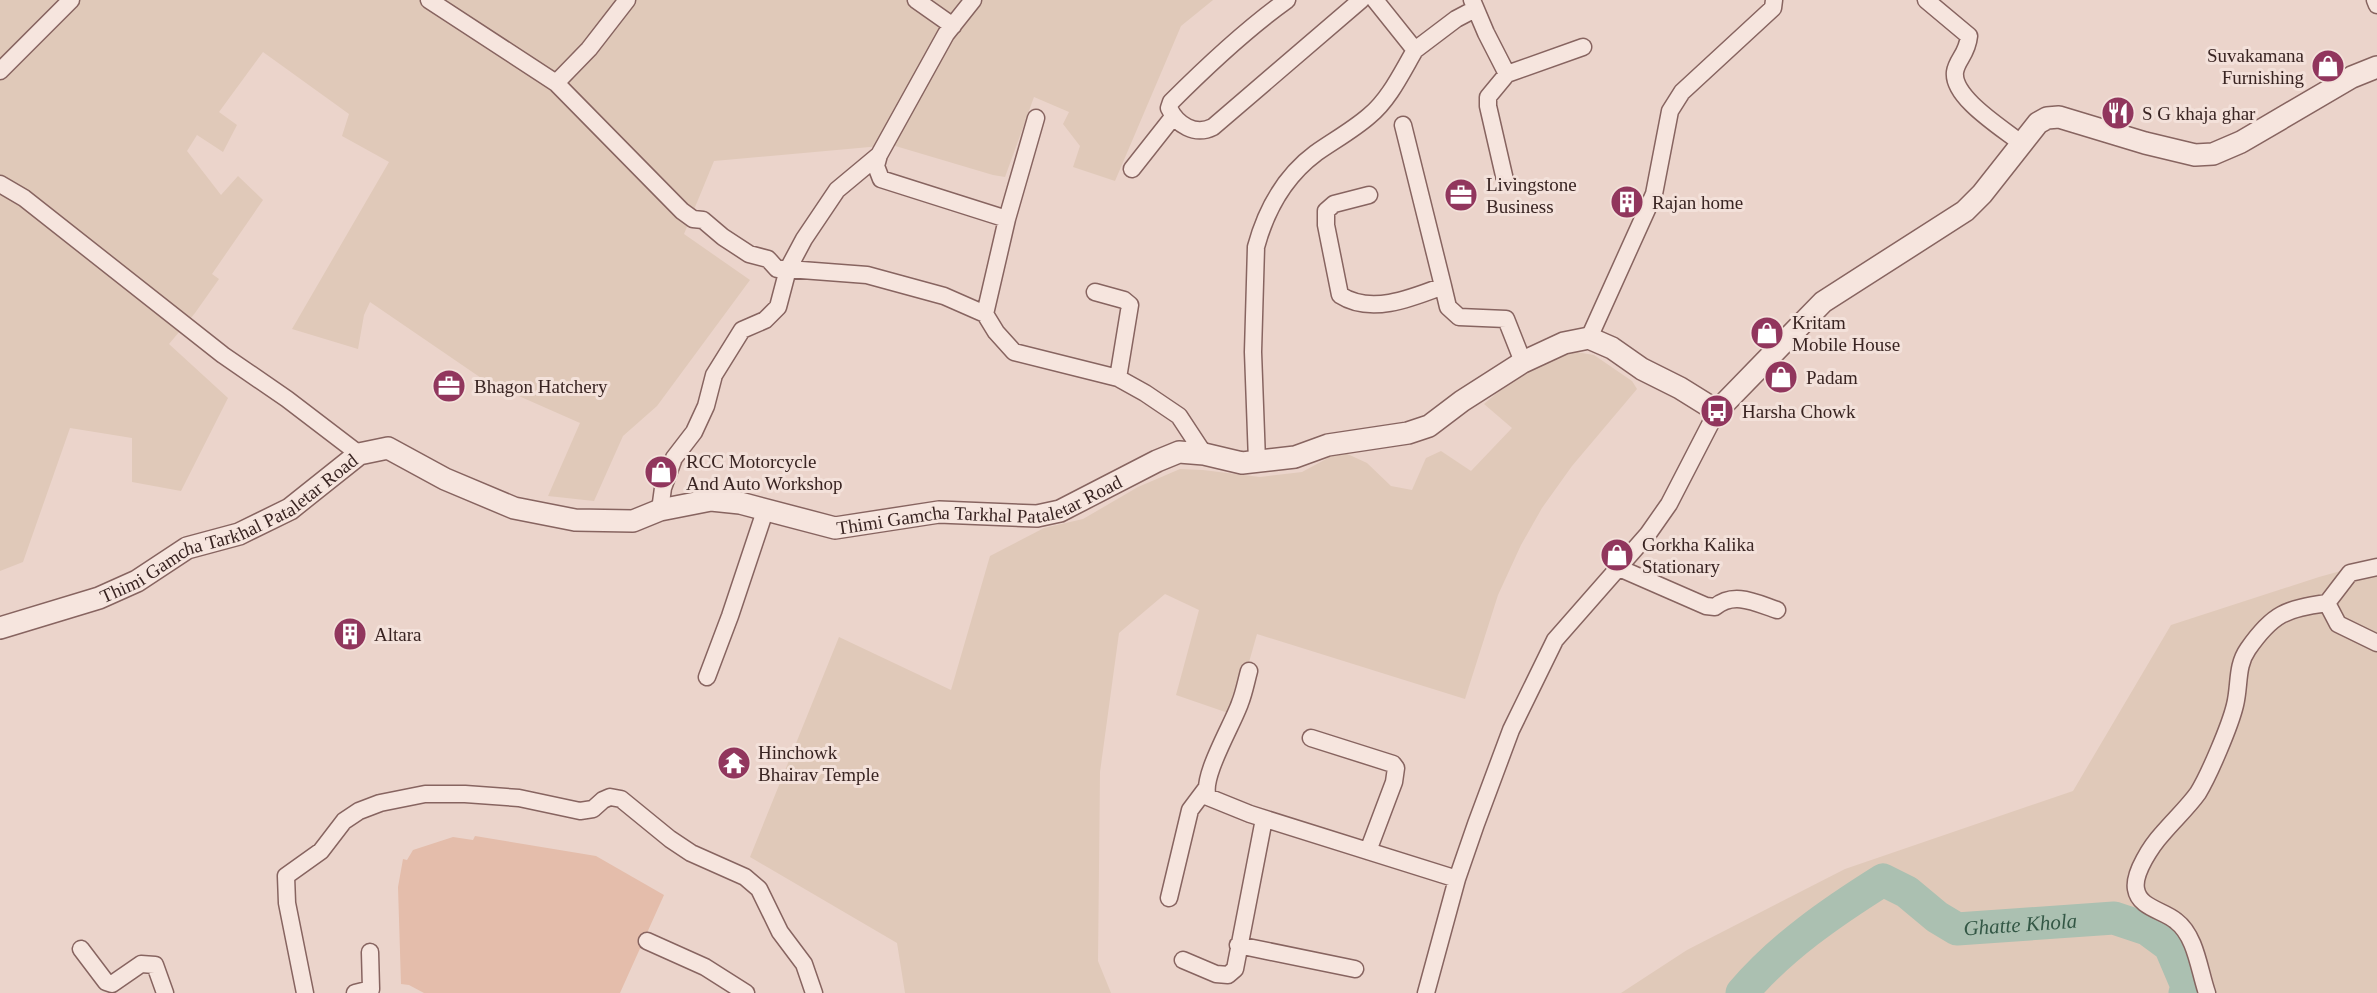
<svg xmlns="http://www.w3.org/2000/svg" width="2377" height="993" font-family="'Times New Roman',serif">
  <rect width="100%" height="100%" fill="#ebd4cb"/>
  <!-- farmland -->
  <path fill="#e0c9b9" d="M0 0H1213L1181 26 1115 181 1073 167 1080 146 1063 124 1069 112 1034 97 1005 177 993 175 892 145 714 161 684 234 750 280 657 406 623 436 594 501 548 496 580 423 487 382 370 302 364 315 358 349 292 329 389 162 342 136 349 114 263 52 219 112 237 125 223 152 197 135 187 151 221 195 238 176 263 200 212 274 219 279 195 313 169 344 228 398 181 491 132 482V438L70 428 23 562 0 571Z
    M1576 352 1594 355 1632 381 1637 389 1572 466 1542 508 1521 545 1498 595 1465 699 1257 634 1234 715 1176 695 1199 610 1165 594 1119 633 1100 772 1098 961 1111 993H905L897 943 750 857 839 637 951 690 990 556 1044 528 1083 519 1138 487 1180 469 1203 470 1260 477 1302 472 1341 451 1367 463 1391 486 1412 490 1426 458 1441 451 1471 471 1512 428 1484 404 1498 392 1530 371 1561 356Z
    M2377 561V993H1621L1687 950 1845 869 2073 791 2171 625 2319 577Z"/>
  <!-- sand -->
  <path fill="#e4bdab" d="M475 836 596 856 664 895 620 993H424L409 985 401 984 398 887 403 859 407 860 413 850 453 837 473 840Z"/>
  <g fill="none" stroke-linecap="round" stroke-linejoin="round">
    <!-- river -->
    <path stroke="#abc0b1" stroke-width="33" id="s1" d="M1742 993C1781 947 1832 912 1883 880L1907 892 1937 917 1957 929 2114 918 2147 929 2170 946 2187 986 2185 993"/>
    <defs>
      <path id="minor" d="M429 0 556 83
        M627 0 589 49 556 83 682 211 693 219 703 220 723 237 749 254 768 259 777 269H788L804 239 837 190 879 155
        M916 0 953 26
        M973 0 946 34 879 155 876 166 881 179 1007 219
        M1287 0C1245 30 1207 66 1171 102L1169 108C1177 125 1195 136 1213 127L1361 0
        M1375 0 1415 50 1456 19 1475 9
        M1472 0 1486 33 1507 74 1488 97V106L1505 180
        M1926 0 1969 36C1967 55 1957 59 1955 72 1952 98 2004 129 2022 144
        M2375 0 2377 5
        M0 71 71 0
        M1507 74 1583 47
        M1036 118 1007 219 985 314 996 332 1014 352 1118 378 1145 393 1179 416 1204 454
        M1403 125 1443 286
        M1132 169 1173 117
        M0 184 24 198 223 355 287 399 359 454
        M1369 195 1334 204 1326 211V225L1340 295C1371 315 1412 298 1443 286L1448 307 1459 317 1506 319 1523 362
        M1095 292 1124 300 1130 305 1118 378
        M1589 338 1654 194 1670 111 1682 92 1773 8 1774 0
        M1257 461 1253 352 1256 247C1266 210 1285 176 1316 153 1333 141 1353 130 1369 116 1389 100 1402 72 1415 50
        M660 510 663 488 674 458 694 432 706 406 714 375 742 330 765 320 778 307 788 269 867 275 944 296 985 314
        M1619 568 1706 606 1715 607C1734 591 1756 603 1777 610
        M2327 603 2338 624 2377 643
        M1249 671C1246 682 1244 693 1240 703 1233 724 1200 778 1208 797L1250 814 1457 879
        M707 677 730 616 765 511
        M1311 738 1393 764 1396 768 1394 782 1368 851
        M1169 898 1190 810 1205 790
        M647 941 705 967 746 993
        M1238 945 1355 969
        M81 949 106 982 112 984 141 964 155 965 165 993
        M1183 960 1216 974 1228 975 1235 969 1264 819
        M305 993 287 903 286 876 321 851 344 821 359 811 380 803 425 794H465L519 798 580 811 593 809 603 800 610 797 621 799 670 839 691 853 745 877 759 889 780 932 804 964 814 993
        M355 993 371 989 370 952
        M1426 993 1457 879 1476 824 1511 730 1555 640 1648 534 1669 504 1717 411
        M2207 993C2199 970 2196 936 2176 921 2163 910 2139 908 2136 889 2133 873 2152 845 2163 833 2174 820 2188 807 2198 793 2209 775 2230 726 2235 705 2240 685 2236 666 2248 649 2273 613 2286 609 2327 603L2350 573 2377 567"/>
      <g id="tertiary">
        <path id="s2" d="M0 628 99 598 137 581 187 548 239 534 290 509 359 454 388 448 445 479 514 508 575 520 633 521 660 510 711 500 740 503 835 528 939 512 1037 516 1060 511 1157 461 1179 452 1204 454 1242 463 1295 457 1328 445 1408 433 1429 426 1462 401 1523 362 1564 343 1589 338 1612 348 1642 369 1680 388 1717 411 1823 302 1965 211 1982 194 2038 123 2047 118 2059 117 2145 143 2195 155 2213 154 2241 142 2352 77 2377 67"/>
      </g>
    </defs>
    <!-- minor casing -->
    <use href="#minor" stroke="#876460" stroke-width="19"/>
    <!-- tertiary casing -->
    <use href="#tertiary" stroke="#876460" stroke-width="24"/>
    <!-- minor -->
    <use href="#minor" stroke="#f6e5de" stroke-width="16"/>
    <!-- tertiary -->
    <use href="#tertiary" stroke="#f6e5de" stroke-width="21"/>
  </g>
  <!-- icons -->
  <defs>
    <symbol id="shop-disc" viewBox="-11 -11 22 22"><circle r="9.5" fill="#91365d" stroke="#f3e1da"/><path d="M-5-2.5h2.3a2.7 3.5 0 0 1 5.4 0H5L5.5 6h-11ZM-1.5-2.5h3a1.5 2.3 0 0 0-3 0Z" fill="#fff"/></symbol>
    <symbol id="restaurant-disc" viewBox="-11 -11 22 22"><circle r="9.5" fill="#91365d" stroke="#f3e1da"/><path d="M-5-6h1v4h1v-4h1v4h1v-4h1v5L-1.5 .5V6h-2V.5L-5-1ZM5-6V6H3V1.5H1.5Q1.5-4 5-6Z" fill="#fff"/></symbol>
    <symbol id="office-disc" viewBox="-11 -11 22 22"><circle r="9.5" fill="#91365d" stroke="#f3e1da"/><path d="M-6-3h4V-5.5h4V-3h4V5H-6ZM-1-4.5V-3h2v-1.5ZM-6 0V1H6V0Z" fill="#fff"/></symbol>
    <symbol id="building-disc" viewBox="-11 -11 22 22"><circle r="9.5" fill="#91365d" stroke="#f3e1da"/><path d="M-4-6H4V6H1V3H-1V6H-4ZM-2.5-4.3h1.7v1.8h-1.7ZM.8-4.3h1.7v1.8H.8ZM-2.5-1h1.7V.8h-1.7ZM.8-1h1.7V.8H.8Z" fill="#fff"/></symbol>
    <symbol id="bus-disc" viewBox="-11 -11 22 22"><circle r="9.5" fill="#91365d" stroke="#f3e1da"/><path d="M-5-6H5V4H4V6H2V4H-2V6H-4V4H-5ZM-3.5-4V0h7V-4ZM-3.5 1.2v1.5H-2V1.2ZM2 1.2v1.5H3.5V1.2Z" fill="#fff"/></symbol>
    <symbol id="temple-disc" viewBox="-11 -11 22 22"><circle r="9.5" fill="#91365d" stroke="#f3e1da"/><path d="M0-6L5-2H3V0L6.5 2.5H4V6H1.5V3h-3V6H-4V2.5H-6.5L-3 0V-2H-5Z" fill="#fff"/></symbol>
  </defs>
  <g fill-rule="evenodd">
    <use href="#shop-disc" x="2309" y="47" width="38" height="38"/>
    <use href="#restaurant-disc" x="2099" y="94" width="38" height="38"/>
    <use href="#office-disc" x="1442" y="176" width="38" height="38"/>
    <use href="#building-disc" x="1608" y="183" width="38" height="38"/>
    <use href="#shop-disc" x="1748" y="314" width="38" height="38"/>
    <use href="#shop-disc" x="1762" y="358" width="38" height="38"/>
    <use href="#office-disc" x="430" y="367" width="38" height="38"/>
    <use href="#bus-disc" x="1698" y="392" width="38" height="38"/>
    <use href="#shop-disc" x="642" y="453" width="38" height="38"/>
    <use href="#shop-disc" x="1598" y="536" width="38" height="38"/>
    <use href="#building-disc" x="331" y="615" width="38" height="38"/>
    <use href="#temple-disc" x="715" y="744" width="38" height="38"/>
  </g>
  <g text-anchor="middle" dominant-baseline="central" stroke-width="6" stroke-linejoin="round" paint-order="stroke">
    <!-- poi labels -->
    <g font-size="19" fill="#392422" stroke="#f3e1da" text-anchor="start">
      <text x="2304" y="55" text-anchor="end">Suvakamana<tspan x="2304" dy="22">Furnishing</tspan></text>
      <text x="2142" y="113">S G khaja ghar</text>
      <text x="1486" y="184">Livingstone<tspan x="1486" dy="22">Business</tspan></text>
      <text x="1652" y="202">Rajan home</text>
      <text x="1792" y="322">Kritam<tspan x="1792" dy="22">Mobile House</tspan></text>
      <text x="1806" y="377">Padam</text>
      <text x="474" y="386">Bhagon Hatchery</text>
      <text x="1742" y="411">Harsha Chowk</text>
      <text x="686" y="461">RCC Motorcycle<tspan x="686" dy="22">And Auto Workshop</tspan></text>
      <text x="1642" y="544">Gorkha Kalika<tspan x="1642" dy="22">Stationary</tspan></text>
      <text x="374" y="634">Altara</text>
      <text x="758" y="752">Hinchowk<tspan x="758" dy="22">Bhairav Temple</tspan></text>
    </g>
    <!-- street labels -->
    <g font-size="19" fill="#392422" stroke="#f3e1da">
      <text stroke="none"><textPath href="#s2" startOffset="1050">Thimi Gamcha Tarkhal Pataletar Road</textPath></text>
      <text stroke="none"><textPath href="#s2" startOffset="252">Thimi Gamcha Tarkhal Pataletar Road</textPath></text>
    </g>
    <!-- water labels -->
    <g font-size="21" font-style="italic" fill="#335745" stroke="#f3e1da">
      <text stroke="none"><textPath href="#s1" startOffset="334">Ghatte Khola</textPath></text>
    </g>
  </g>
</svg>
